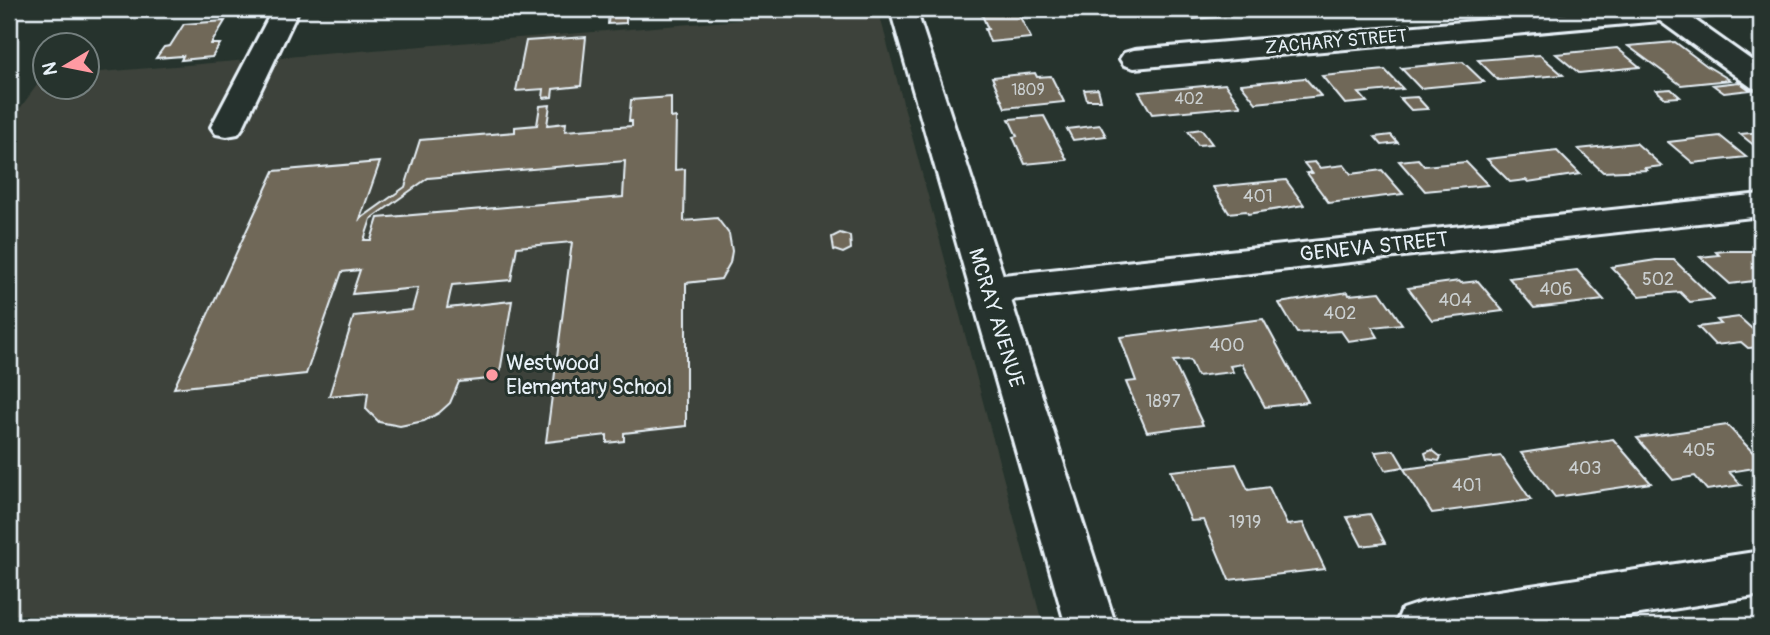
<svg xmlns="http://www.w3.org/2000/svg" width="1770" height="635" font-family="Pangolin,sans-serif">
  <rect width="100%" height="100%" fill="#26332d"/>
  <filter id="ink" filterUnits="userSpaceOnUse"><feTurbulence type="fractalNoise" baseFrequency=".0143" numOctaves="2"/><feDisplacementMap in="SourceGraphic" scale="14" xChannelSelector="R" yChannelSelector="G"/><feConvolveMatrix kernelMatrix="1 2 1 2 8 2 1 2 1" color-interpolation-filters="sRGB"/></filter>
  <g filter="url(#ink)">
    <!-- built -->
    <path fill="#3c433a" d="M878 9 1043 626H9V123L43 77H45L46 88H88V73Z"/>
    <!-- building -->
    <path fill="#706858" stroke="#e8f1f8" stroke-width="2" fill-rule="evenodd" d="M1176 9H1250L1255 14 1193 19 1191 16H1181Z
      M626 10V23L608 24 609 11Z
      M1018 13 1031 38 990 42 985 29H988L982 15Z
      M225 21 211 44H220L212 57 181 60 183 56 156 58 164 47 170 46 184 24Z
      M586 37 581 86 553 89 552 97 543 98 544 89 516 91 526 41Z
      M1675 42 1707 66 1730 80 1681 85 1628 46Z
      M1617 48 1640 67 1579 73 1556 54Z
      M1540 55 1563 75 1498 80 1478 60Z
      M1463 62 1484 82 1420 88 1401 68Z
      M1385 70 1403 89 1359 93 1367 102 1345 104 1322 76Z
      M1035 73 1037 77 1051 76 1064 102 1005 108 992 77Z
      M1305 78 1321 96 1256 103 1241 84Z
      M1739 82 1750 90 1724 93 1713 85Z
      M1225 84 1241 106 1152 114 1139 92Z
      M1098 89 1101 100H1087L1084 90Z
      M1671 89 1680 97 1665 98 1656 90Z
      M671 97V118L676 117 675 170 685 169 684 221 717 218 729 234 732 251 730 263 721 279 686 283V426L624 433V441L607 443V435L546 442 572 242 517 247 511 280 452 285 447 308 512 301 499 378 459 382 450 403 439 413 424 421 400 426 379 422 366 409 368 392 329 396 354 316 412 310 418 288 352 294 360 270 342 272 306 374 174 388 274 171 380 162 360 219 405 187 420 140 515 132V127L537 125 540 106 550 105 547 125 566 123 565 131 632 126V121H629L631 100ZM625 161 623 197 378 218 371 240H364L371 219 428 178Z
      M1417 97 1428 109 1411 110 1400 98Z
      M1044 116 1067 160 1025 164 1013 137 1017 136 1009 119Z
      M1100 125 1106 136 1073 140 1067 129Z
      M1201 129 1212 144 1198 145 1188 131Z
      M1761 132V151L1740 134Z
      M1391 135 1398 143 1382 145 1375 137Z
      M1720 136 1746 157 1693 163 1668 142Z
      M1636 143 1662 166 1645 168 1647 170 1603 172 1578 149Z
      M1557 151 1580 174 1528 182 1526 180 1510 182 1487 159Z
      M1418 159 1424 166 1466 162 1488 185 1425 191 1399 161Z
      M1315 162 1320 168 1344 165 1351 174 1382 170 1403 194 1329 203 1307 173H1312L1304 163Z
      M1286 180 1304 205 1248 214 1246 211 1229 213 1213 187Z
      M840 233 850 236 851 249 843 253 834 250 832 237Z
      M1725 251H1760L1761 280 1730 284 1700 257 1719 255 1716 252Z
      M1656 260H1674L1714 299 1690 302 1680 292 1639 296 1611 267Z
      M1577 270 1604 300 1534 308 1509 278Z
      M1459 281 1461 283 1478 281 1503 311 1432 320 1408 288Z
      M1348 292 1349 295 1380 292 1402 324 1372 327 1378 337 1348 341 1341 331 1297 333 1279 303Z
      M1739 317 1761 337V347L1748 348 1741 342 1715 345 1698 327 1721 324 1717 320Z
      M1263 319 1308 402 1265 407 1242 364 1230 366 1233 372 1197 376 1190 360 1173 361 1203 425 1147 432 1126 382 1136 381 1120 337Z
      M1727 425 1761 461V467L1729 472 1741 485 1707 490 1695 476 1673 480 1637 438Z
      M1613 439 1651 483 1555 497 1521 453Z
      M1394 450 1404 467 1385 470 1375 452Z
      M1432 450 1441 457 1439 461 1427 459 1425 453Z
      M1501 456 1531 500 1432 513 1404 469Z
      M1236 464 1248 490 1269 487 1287 525 1303 523 1325 569 1229 580 1204 520 1191 521 1171 471Z
      M1370 514 1385 543 1362 546 1347 517Z"/>
    <g fill="none" stroke-linecap="round" stroke-linejoin="round">
      <defs>
        <path id="minor" d="M273 9H299L243 127 238 134 227 136 216 134 211 127Z
          M890 9H916L1003 275 1761 194V216L1011 300 1116 626H1066Z
          M1615 9H1719L1716 15 1692 18 1761 67V90L1751 87 1660 21 1134 68 1124 65 1120 59 1124 53 1134 50Z
          M1761 551V595L1564 626H1395L1402 609 1420 603Z"/>
      </defs>
      <!-- minor casing -->
      <use href="#minor" stroke="#e8f1f8" stroke-width="6"/>
      <!-- minor -->
      <use href="#minor" fill="#26332d" fill-rule="evenodd"/>
    </g>
  </g>
  <!-- markers -->
  <circle fill="#ff9aa2" stroke="#26332d" stroke-width="2.5" cx="492" cy="375" r="7"/>
  <g text-anchor="middle" dominant-baseline="central" stroke-width="6" stroke-linejoin="round" paint-order="stroke">
    <!-- far-number labels -->
    <g font-size="16" fill="#cacfd0">
      <text x="1028" y="90">1809</text>
      <text x="1189" y="99">402</text>
    </g>
    <!-- far-street labels -->
    <g font-size="18" fill="#e8f1f8" stroke="#26332d">
      <text transform="translate(1336 42) rotate(-5)">ZACHARY STREET</text>
    </g>
    <!-- number labels -->
    <g font-size="18" fill="#cacfd0">
      <text x="1258" y="196">401</text>
      <text x="1658" y="279">502</text>
      <text x="1556" y="289">406</text>
      <text x="1455" y="300">404</text>
      <text x="1340" y="313">402</text>
      <text x="1227" y="345">400</text>
      <text x="1163" y="401">1897</text>
      <text x="1699" y="450">405</text>
      <text x="1585" y="468">403</text>
      <text x="1467" y="485">401</text>
      <text x="1245" y="522">1919</text>
    </g>
    <!-- street labels -->
    <g font-size="21" fill="#e8f1f8" stroke="#26332d">
      <text transform="translate(1374 247) rotate(-6)">GENEVA STREET</text>
      <text transform="translate(996 318) rotate(73)">MCRAY AVENUE</text>
    </g>
    <!-- poi labels -->
    <g font-size="21" fill="#e8f1f8" stroke="#26332d" text-anchor="start">
      <text x="506" y="363">Westwood<tspan x="506" dy="24">Elementary School</tspan></text>
    </g>
  </g>
  <!-- margin -->
  <rect width="1770" height="635" fill="none" stroke="#26332d" stroke-width="35"/>
  <rect x="18" y="18" width="1735" height="600" fill="none" stroke="#e8f1f8" stroke-width="2.5" filter="url(#ink)"/>
  <!-- north arrow -->
  <g transform="translate(66 66) rotate(260)"><circle r="33" fill="#26332d" stroke="#747f7e" stroke-width="2"/>
  <path d="M0-5L12 26L0 18L-12 26Z" fill="#ff9aa2"/>
  <text y="-10" font-size="19" font-weight="bold" text-anchor="middle" fill="#e8f1f8">N</text>
  </g>
</svg>
